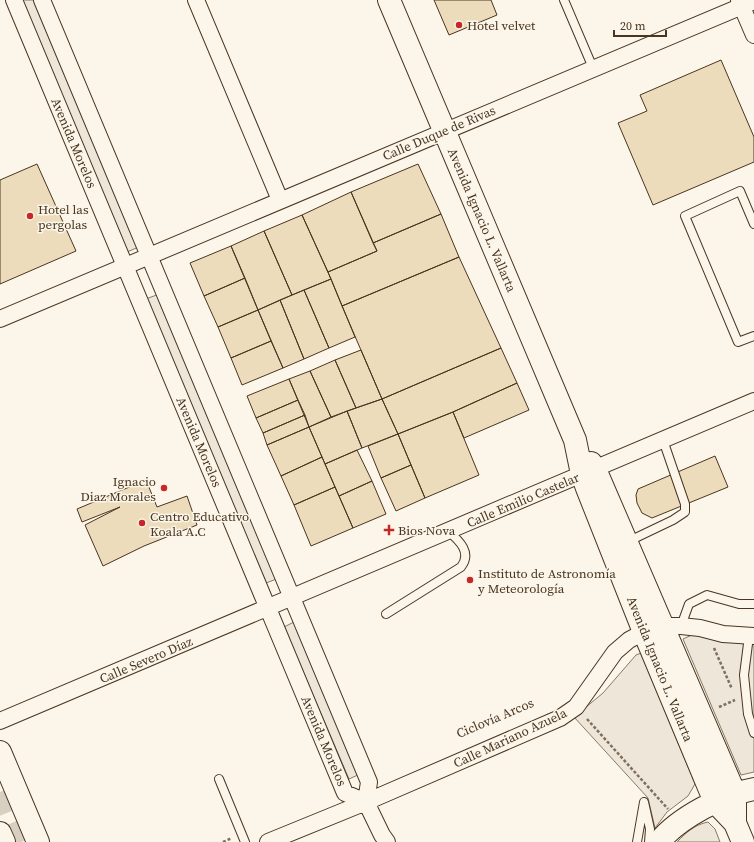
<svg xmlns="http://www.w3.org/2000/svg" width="754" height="842" font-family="'Source Serif 4',serif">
  <rect width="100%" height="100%" fill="#fbf6e9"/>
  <!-- green -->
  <path fill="#ede6d9" stroke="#887966" d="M20 0H36L141 246 127 252Z
    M159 294 279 578 266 583 146 299Z
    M294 622 360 774 349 779 284 627Z
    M694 634 754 644V772L741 775 683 639Z
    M641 653 695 784 688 796 667 812 655 828 648 798 574 717 603 693 636 655Z
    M708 822 715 829 720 842H677C687 832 694 825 708 822Z"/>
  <!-- building -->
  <path fill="#ecdcbc" stroke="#4a3520" d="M434 0H491L497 15 449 35Z
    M721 60 754 137V162L653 205 618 123 647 111 640 95Z
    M37 164 76 251 0 284V180Z
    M418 164 441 214 373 243 351 192Z
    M351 192 377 251 328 272 302 215Z
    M441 214 459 257 342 306 328 272 377 251 373 243Z
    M302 215 331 279 292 295 264 231Z
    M264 231 292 295 258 310 231 246Z
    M231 246 245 278 204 296 190 263Z
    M459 257 501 348 382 399 342 306Z
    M245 278 258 310 218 327 204 296Z
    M331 279 355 337 329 348 304 290Z
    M304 290 329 348 304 359 280 300Z
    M280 300 304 359 283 368 258 310Z
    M258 310 271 341 231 358 218 327Z
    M271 341 283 368 242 385 231 358Z
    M501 348 517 383 453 412 398 434 382 399Z
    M361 350 382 399 356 408 335 360Z
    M335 360 356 408 331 417 310 371Z
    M310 371 331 417 309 427 289 379Z
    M289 379 298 400 256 418 247 396Z
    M517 383 529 410 464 438 453 412Z
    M382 399 398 434 362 448 347 411Z
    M298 400 305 415 263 433 256 418Z
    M347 411 362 448 325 464 309 427Z
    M453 412 479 475 425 498 398 434Z
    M305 415 309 427 267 445 263 433Z
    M309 427 322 457 281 476 267 445Z
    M398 434 411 465 381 478 368 446Z
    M357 450 372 481 339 496 325 464Z
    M715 456 728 487 652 518 642 513 637 503 636 495 638 489Z
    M322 457 335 487 294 505 281 476Z
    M411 465 425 498 396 511 381 478Z
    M146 480 157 507 187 496 197 525 144 546 103 566 85 525 120 507 82 522 77 509Z
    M372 481 386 514 353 528 339 496Z
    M335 487 353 528 311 546 294 505Z"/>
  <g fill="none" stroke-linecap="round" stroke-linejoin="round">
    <!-- primary-tunnel -->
    <path stroke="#d8cfc1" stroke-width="22" stroke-dasharray="22 11" stroke-linecap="butt" d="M0 792 21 842"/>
    <defs>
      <path id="lane" d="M564 0 593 68
        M754 224 740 191 685 216 738 342 754 336
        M627 542 673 520 685 512V504L663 440
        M386 614 461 567C472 553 460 541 448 531
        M681 626 689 604 707 595 739 604H754
        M749 636 744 675 748 714 754 733
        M219 779 245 842
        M637 842 644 802 650 829 649 842"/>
      <path id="street" d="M14 0 345 793 366 802
        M42 0 369 782 366 802
        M196 0 280 200
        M739 0 754 35
        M0 319 754 1
        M0 721 754 401
        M366 802 382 835 387 842
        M268 842 366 802 560 718 576 707 615 652 629 640 644 632 662 626H681L700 628 723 634 754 636"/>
      <path id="secondary" d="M389 0 575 440 582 474 587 488 644 632 715 802 735 823
        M591 463 595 469 735 794V823L743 842
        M0 752 38 842
        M0 833 4 842
        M659 842C678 818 724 794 754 789"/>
    </defs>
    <!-- lane casing -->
    <use href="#lane" stroke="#4a3520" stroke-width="10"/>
    <!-- street casing -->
    <use href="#street" stroke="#4a3520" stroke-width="18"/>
    <!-- secondary casing -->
    <use href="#secondary" stroke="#4a3520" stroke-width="24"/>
    <!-- path -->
    <path stroke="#7f6f5c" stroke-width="2.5" stroke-dasharray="3 2" stroke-linecap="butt" d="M714 648 732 689
      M719 707 735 700
      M587 719 668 809
      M223 842 232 838"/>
    <!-- lane -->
    <use href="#lane" stroke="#fbf6e9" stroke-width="8"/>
    <!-- street -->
    <use href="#street" stroke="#fbf6e9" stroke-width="16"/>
    <!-- secondary -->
    <use href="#secondary" stroke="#fbf6e9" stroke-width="22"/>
  </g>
  <!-- markers -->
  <g fill="#c62828" stroke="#fbf6e9" stroke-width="1.5">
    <circle cx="459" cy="25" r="4"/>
    <circle cx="30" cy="216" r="4"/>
    <circle cx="164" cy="488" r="4"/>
    <circle cx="142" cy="523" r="4"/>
    <path d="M387 524h4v4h4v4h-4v4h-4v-4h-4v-4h4z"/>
    <circle cx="470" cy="580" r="4"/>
  </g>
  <g text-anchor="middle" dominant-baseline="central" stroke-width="3" stroke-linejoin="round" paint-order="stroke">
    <!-- poi labels -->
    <g font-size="13" fill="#4a3520" stroke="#fbf6e9" text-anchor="start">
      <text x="467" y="25">Hotel velvet</text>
      <text x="38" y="209">Hotel las<tspan x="38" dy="15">pergolas</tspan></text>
      <text x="156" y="481" text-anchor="end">Ignacio<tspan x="156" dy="15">Diaz Morales</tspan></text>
      <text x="150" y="516">Centro Educativo<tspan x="150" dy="15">Koala A.C</tspan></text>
      <text x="398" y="530">Bios Nova</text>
      <text x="478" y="573">Instituto de Astronomía<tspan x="478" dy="15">y Meteorología</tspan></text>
    </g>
    <!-- street labels -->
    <g font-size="13" fill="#4a3520" stroke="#fbf6e9">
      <text transform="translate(439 133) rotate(-23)">Calle Duque de Rivas</text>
      <text transform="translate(74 143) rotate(67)">Avenida Morelos</text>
      <text transform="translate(482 220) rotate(67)">Avenida Ignacio L. Vallarta</text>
      <text transform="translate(199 442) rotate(67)">Avenida Morelos</text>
      <text transform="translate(523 500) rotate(-23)">Calle Emilio Castelar</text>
      <text transform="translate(146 660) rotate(-23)">Calle Severo Díaz</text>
      <text transform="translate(660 669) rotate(68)">Avenida Ignacio L. Vallarta</text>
      <text transform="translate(495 718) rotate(-23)">Ciclovía Arcos</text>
      <text transform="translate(510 738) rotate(-25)">Calle Mariano Azuela</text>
      <text transform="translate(324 741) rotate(67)">Avenida Morelos</text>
    </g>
  </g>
  <!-- scale -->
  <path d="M614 30v6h52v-6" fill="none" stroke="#4a3520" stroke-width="2"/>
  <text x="620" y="30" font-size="12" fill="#4a3520" stroke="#fbf6e9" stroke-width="3" paint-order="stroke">20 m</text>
</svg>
